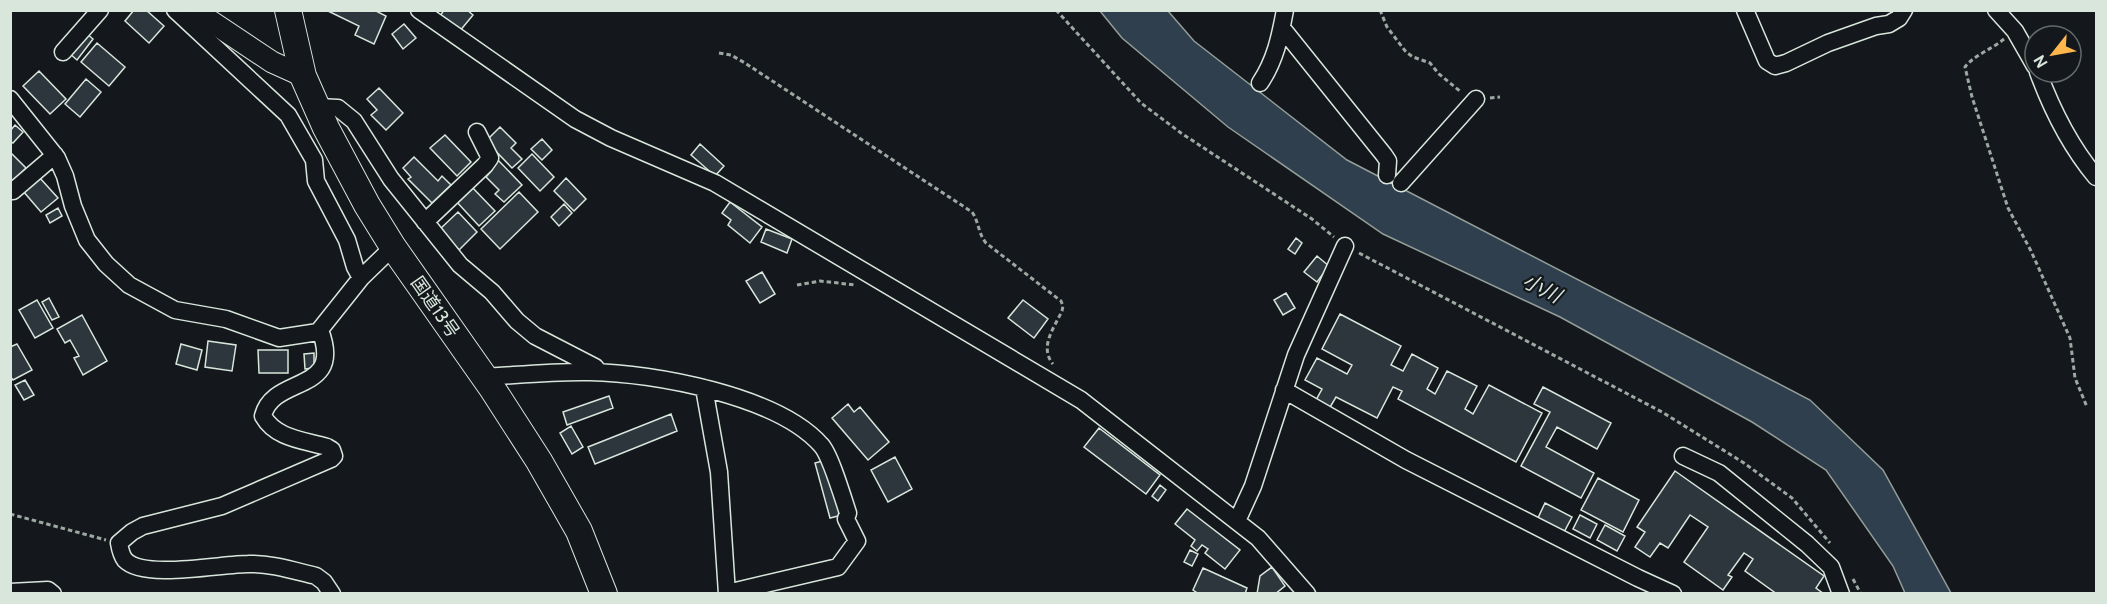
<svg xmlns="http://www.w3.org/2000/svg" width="2107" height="604" font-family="Cabin,'Noto Sans JP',sans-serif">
  <rect width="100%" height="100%" fill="#14181c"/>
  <!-- water -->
  <path fill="#2f3f4d" stroke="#939e99" stroke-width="1.5" d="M1100 11H1168L1194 41 1347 160 1810 400 1883 470 1951 593H1905L1893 566 1826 470 1752 422 1560 317 1383 234 1228 127 1122 38Z"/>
  <!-- building -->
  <path fill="#2c363c" stroke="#d8e6dc" stroke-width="1.5" d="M134 10H146L164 26 149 43 125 21Z
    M326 10H374L386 16 374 44 355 35 359 26Z
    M444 10H467L473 15 459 32 440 16Z
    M404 24 416 38 403 49 392 34Z
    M85 32 93 39 77 60 69 53Z
    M97 43 125 67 109 86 81 62Z
    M39 71 66 99 50 114 23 86Z
    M86 79 101 92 80 117 65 104Z
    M379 88 403 113 386 130 371 115 377 110 367 99Z
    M15 125 23 132 13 143 10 141V131Z
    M500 127 516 143 511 148 522 159 512 168 486 141Z
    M445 135 471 162 457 176 430 148Z
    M542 139 552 150 542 160 531 149Z
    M700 144 724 166 715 176 691 155Z
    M10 152 26 168 10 184Z
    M532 154 554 177 540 191 518 168Z
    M414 157 438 181 442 176 451 185 432 203 408 179 411 177 403 168Z
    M497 159 522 185 504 202 495 194 499 190 486 177 492 170 489 167Z
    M39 177 58 198 41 212 23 191Z
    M566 178 586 199 574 211 554 191Z
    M469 184 495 211 479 226 454 199Z
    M519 192 538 212 500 249 481 229Z
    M730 202 762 227 750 243 728 225 731 220 722 213Z
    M564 204 572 213 559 226 551 217Z
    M58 208 62 216 50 223 46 215Z
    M458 212 477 232 459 250 439 230Z
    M766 229 792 239 787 253 761 242Z
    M1296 238 1302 243 1295 254 1288 249Z
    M1317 256 1329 266 1317 282 1304 272Z
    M762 272 775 294 760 303 746 281Z
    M1286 293 1295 308 1283 315 1274 300Z
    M49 298 59 317 52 320 42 302Z
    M37 300 53 328 35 338 19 310Z
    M1023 300 1048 319 1034 338 1008 318Z
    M1340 314 1401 346 1391 365 1403 371 1412 354 1438 368 1427 389 1435 394 1447 371 1477 386 1465 409 1473 414 1489 385 1542 413 1516 462 1398 399 1402 391 1393 387 1377 418 1336 397 1329 409 1315 402 1322 389 1305 380 1317 358 1347 374 1352 365 1322 349Z
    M82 315 107 361 83 375 74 358 79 356 70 340 65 343 57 329Z
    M208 341 236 345 232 371 205 367Z
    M17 344 32 370 13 380 10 376V347Z
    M181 344 202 350 197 370 176 364Z
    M258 350H288V373H259Z
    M314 353V368L305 369 304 354Z
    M25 380 34 395 24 400 15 385Z
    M1543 387 1611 423 1597 449 1557 427 1546 447 1594 473 1581 498 1521 466 1550 412 1534 404Z
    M609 396 613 408 567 425 563 412Z
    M848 404 854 412 860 407 889 442 868 460 832 418Z
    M671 414 677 431 595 464 588 447Z
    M571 426 583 447 572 454 560 433Z
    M1099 428 1160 475 1146 494 1084 447Z
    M895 457 912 489 888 502 871 470Z
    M826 460 842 515 830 518 815 463Z
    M1675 471 1824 576 1816 588 1824 594H1777L1745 571 1753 559 1744 553 1728 575 1732 577 1723 590 1684 562 1708 527 1690 515 1668 548 1660 543 1650 557 1635 547 1645 532 1637 527Z
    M1598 478 1639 500 1623 532 1581 510Z
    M1160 485 1166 490 1158 501 1152 496Z
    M1545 503 1572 517 1563 534 1537 520Z
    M1187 509 1240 550 1225 569 1205 553 1208 549 1202 545 1197 551 1191 546 1195 540 1175 524Z
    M1580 515 1597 524 1590 538 1573 529Z
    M1605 525 1625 536 1617 551 1597 540Z
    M1190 550 1198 554 1192 566 1184 562Z
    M1272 567 1285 586 1275 594H1257L1260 576Z
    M1203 568 1247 588 1245 594H1199L1193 590Z"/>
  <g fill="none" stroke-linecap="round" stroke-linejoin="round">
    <defs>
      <path id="minor" d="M175 10 288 115 314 160 316 181 347 240 355 267 361 278
        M419 10 575 119 611 138 715 183 1081 400 1258 538 1307 594
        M1745 10 1767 61 1775 66 1786 63 1828 43 1876 26 1889 24 1899 18 1904 10
        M1996 10 2015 31 2035 66
        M1282 28 1384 155 1388 161 1387 175
        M63 52 100 10
        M2038 72C2052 110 2070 146 2096 177
        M1260 83C1275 61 1280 37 1285 10
        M10 99 57 158 65 176 73 206 87 240 106 264 129 285 175 310 226 319 279 338 318 332 361 278 393 247
        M317 107 338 108 354 121 391 179 460 265 492 292 517 321 535 336 595 367 599 372
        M1401 183 1476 99
        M13 191 55 155
        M425 222 485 165 490 158 477 132
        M320 330C345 395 273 374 263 416 276 439 304 440 327 447L332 450 334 456 331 459 222 506 143 526 132 532 119 543C120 549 121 555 125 560 144 580 221 564 248 564 270 563 295 571 316 576L324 582 332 594
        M484 377C519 375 555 371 590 372 654 373 778 396 821 445 830 454 843 498 848 513L846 519 857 541 838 567 727 593
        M704 388 719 472 727 594
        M1284 390 1406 460 1638 578 1673 594
        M1683 456 1719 473 1807 544 1831 567 1841 594
        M1237 521 1253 486 1296 355 1345 246
        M10 592 48 590 53 594"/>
      <path id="major" d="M194 10 272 62 303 76"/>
      <path id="highway" d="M288 10 303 76 326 128 367 205 393 247 492 388 539 461 579 531 604 594"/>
    </defs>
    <!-- minor casing -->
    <use href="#minor" stroke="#d8e6dc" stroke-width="19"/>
    <!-- major casing -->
    <use href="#major" stroke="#d8e6dc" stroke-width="23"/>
    <!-- highway casing -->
    <use href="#highway" stroke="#d8e6dc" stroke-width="28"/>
    <!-- path -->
    <path stroke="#9da8a2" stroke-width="3" stroke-dasharray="4.5 3" stroke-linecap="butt" d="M1056 10 1141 103 1181 133 1312 219 1334 237
      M1380 10 1387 27 1406 52 1413 57 1430 63 1439 74 1461 92
      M2004 39C1992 49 1973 56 1965 67L1972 97 2008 208 2031 251 2070 338 2075 378 2087 407
      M719 53 731 55 745 63 972 212C979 222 978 233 986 243L1061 301 1063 306 1062 311C1054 328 1039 347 1053 364
      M1490 98 1500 97
      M1359 253 1662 412 1744 463 1792 498 1830 543
      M797 285 820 281 856 285
      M10 514 106 540
      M1853 579 1861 594"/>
    <!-- minor -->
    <use href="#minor" stroke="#14181c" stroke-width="16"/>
    <!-- major -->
    <use href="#major" stroke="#14181c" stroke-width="21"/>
    <!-- highway -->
    <use href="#highway" stroke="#14181c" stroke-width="26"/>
  </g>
  <g text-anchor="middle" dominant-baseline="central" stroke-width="4.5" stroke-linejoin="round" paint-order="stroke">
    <!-- street labels -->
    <g font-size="18" fill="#d8e6dc" stroke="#14181c">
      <text transform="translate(435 307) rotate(55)">国道13号</text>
    </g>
    <!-- water labels -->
    <g font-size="20" font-style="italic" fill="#d8e6dc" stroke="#14181c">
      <text transform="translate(1542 288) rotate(27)">小川</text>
    </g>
  </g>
  <!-- border -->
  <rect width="2107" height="604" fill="none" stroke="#d8e6dc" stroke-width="24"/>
  <!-- north arrow -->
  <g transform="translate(2053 54) rotate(239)"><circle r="28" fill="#14181c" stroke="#626a69" stroke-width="1.5"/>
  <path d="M0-4.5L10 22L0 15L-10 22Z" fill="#ffb74d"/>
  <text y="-9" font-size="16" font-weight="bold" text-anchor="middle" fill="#d8e6dc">N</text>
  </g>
</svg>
